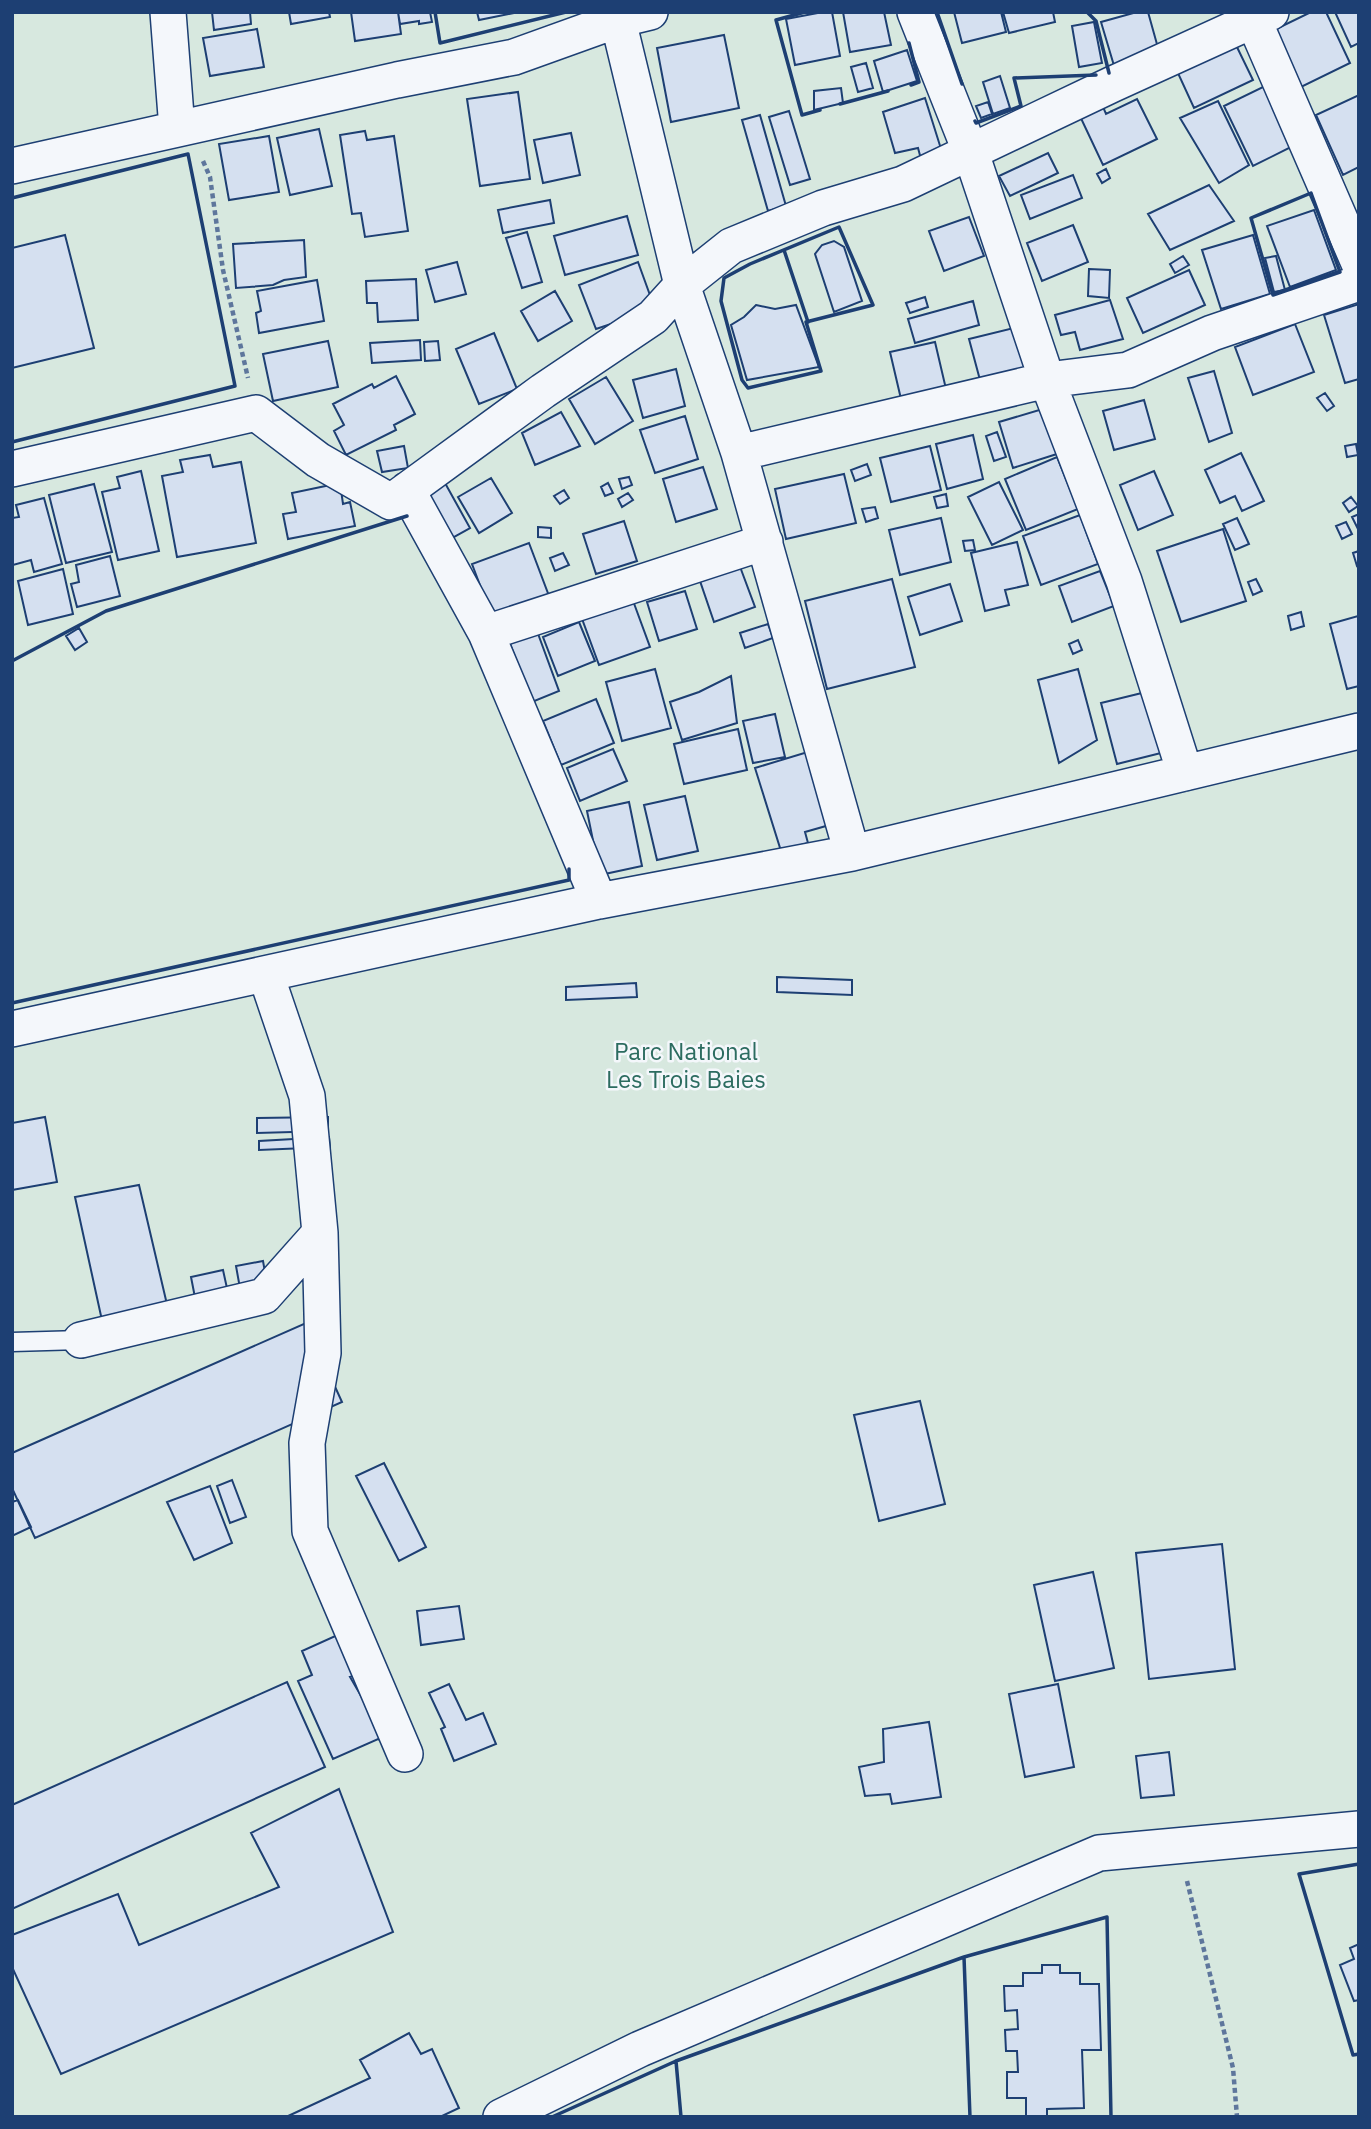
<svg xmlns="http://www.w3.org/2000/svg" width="1371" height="2129" font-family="'IBM Plex Sans',sans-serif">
  <rect width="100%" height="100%" fill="#f4f7fb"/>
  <!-- green -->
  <path fill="#d7e8df" stroke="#687fa3" stroke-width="2" d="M12 12H1359V2117H12Z"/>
  <!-- building -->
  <path fill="#d5e0f0" stroke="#1d3f73" stroke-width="2" d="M212 12H250L251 24 214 30Z
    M289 12H329L330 17 291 24Z
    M351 12H398L401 34 355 41Z
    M398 12H430L432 22 419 24V21L400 24Z
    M477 12H519L479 20Z
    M823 12H832L840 56 795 65 786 19Z
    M843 12H884L891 45 850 52Z
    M954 12H1001L1006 32 962 43Z
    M1003 12H1053L1055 22 1009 33Z
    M1137 12H1148L1160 55 1115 69 1101 22Z
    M1311 12H1326L1350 63 1299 88 1272 31Z
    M1335 12H1359V43L1351 47Z
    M1094 22 1102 63 1079 67 1072 26Z
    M257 29 264 67 210 76 203 38Z
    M724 35 739 108 671 122 657 48Z
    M1235 43 1253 80 1194 108 1177 71Z
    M907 50 917 81 883 92 874 61Z
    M866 63 873 88 858 92 851 67Z
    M1000 76 1010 108 993 114 983 82Z
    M1267 85 1295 145 1253 166 1224 106Z
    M841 88 843 103 814 110V91Z
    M518 92 530 179 480 186 467 99Z
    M1359 95V167L1343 175 1316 115Z
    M925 98 942 152 921 159 918 148 895 153 883 112Z
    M1137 99 1157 139 1103 165 1078 112 1101 102 1106 114Z
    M1218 101 1249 165 1219 183 1180 118Z
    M988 102 992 114 981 118 976 106Z
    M789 111 810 179 790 185 769 117Z
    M760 115 786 206 768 211 742 120Z
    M319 129 332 186 290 195 277 138Z
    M365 131 367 140 394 136 408 231 365 237 361 213 352 214 340 135Z
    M571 133 580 175 543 183 534 140Z
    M269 136 279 192 229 200 219 144Z
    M1048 153 1058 173 1010 196 999 176Z
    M1106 169 1110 178 1102 183 1097 174Z
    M1073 175 1082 198 1030 219 1021 195Z
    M1209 185 1234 221 1170 250 1148 214Z
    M550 200 554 223 503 233 498 210Z
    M1314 210 1336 270 1290 287 1267 226Z
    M627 216 638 255 565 275 554 236Z
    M969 217 984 256 944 271 929 231Z
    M1073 225 1088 262 1042 281 1027 243Z
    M527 232 542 282 522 288 506 238Z
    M65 235 94 348 12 368V248Z
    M1253 235 1270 294 1221 309 1202 250Z
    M304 240 306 277 284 280 273 285 236 288 233 244Z
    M834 241 844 247 862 301 834 312 815 254 822 245Z
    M1183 256 1189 265 1175 273 1170 264Z
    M1276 256 1285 290 1274 292 1265 258Z
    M457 262 466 294 435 302 426 270Z
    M638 262 651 298 629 318 596 329 579 285Z
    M1089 269 1110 270 1109 298 1088 296Z
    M1189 270 1205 305 1143 333 1127 298Z
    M416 279 418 320 378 322 377 303H367L366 281Z
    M317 280 324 321 259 333 256 313 261 311 257 291Z
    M555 291 572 321 538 341 521 311Z
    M925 297 928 307 910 313 906 303Z
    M1110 300 1123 339 1080 350 1075 332 1061 335 1055 315Z
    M973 301 979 325 915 343 908 319Z
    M1359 304V379L1345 383 1324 315Z
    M756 305 775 309 796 305 819 367 747 380 731 325 744 317Z
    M1295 324 1314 372 1253 395 1235 347Z
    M1018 327 1029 368 980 380 969 339Z
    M494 333 517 389 479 404 456 349Z
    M420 340 421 360 372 363 370 343Z
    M328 341 338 387 273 401 263 354Z
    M438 341 440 360 425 361 424 342Z
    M935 342 946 389 901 399 890 352Z
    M676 369 685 406 643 418 633 380Z
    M1214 371 1232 433 1209 442 1188 378Z
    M396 376 415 414 394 425 396 430 346 455 334 431 344 425 333 404 372 384 374 388Z
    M606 377 633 421 595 444 569 399Z
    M1325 393 1334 406 1327 411 1317 398Z
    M1144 400 1155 439 1114 450 1103 411Z
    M1046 408 1060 453 1013 468 999 422Z
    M561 412 580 446 535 465 522 433Z
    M685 416 698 459 655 473 640 430Z
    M997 432 1006 457 994 461 986 436Z
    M973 435 983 479 947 489 936 444Z
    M1356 444 1358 455 1347 457 1345 446Z
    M404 446 408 468 382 472 377 451Z
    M930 446 941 490 891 502 880 458Z
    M1241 453 1264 501 1242 511 1235 496 1220 503 1205 470Z
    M210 455 213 467 241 462 256 543 177 557 162 476 183 472 180 460Z
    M1057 457 1078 509 1026 530 1005 479Z
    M867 464 871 475 855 481 851 470Z
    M703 467 717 509 676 522 663 479Z
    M141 471 159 551 118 560 102 492 120 488 117 477Z
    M1154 471 1173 515 1138 530 1120 485Z
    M844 474 856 523 786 539 775 489Z
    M629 477 632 485 622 489 619 479Z
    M491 478 512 513 479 533 458 497Z
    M999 482 1023 530 992 545 968 497Z
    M340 483 343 504 350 502 355 526 288 539 283 514 296 512 292 493Z
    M445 483 470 528 443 543 420 498Z
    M608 483 613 493 605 496 601 487Z
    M94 484 112 552 66 563 49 495Z
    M564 490 569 498 560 504 554 496Z
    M628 493 633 500 622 507 618 499Z
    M946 494 948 506 937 508 934 497Z
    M1351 497 1358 506 1349 512 1343 503Z
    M44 498 62 564 34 572 31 560 13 565 12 518 19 517 16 505Z
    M875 507 878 518 866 522 862 509Z
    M1359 514V531L1352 517Z
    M1080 515 1098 564 1041 585 1023 536Z
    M941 518 951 562 900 575 889 530Z
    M1237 518 1249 544 1235 550 1223 524Z
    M624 521 637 561 596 574 583 534Z
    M1346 522 1352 534 1342 539 1336 526Z
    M538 527 551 528V538L538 537Z
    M1223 529 1246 601 1181 622 1157 551Z
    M973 540 975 550 965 551 963 541Z
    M1017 542 1028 585 1005 590 1009 605 985 611 971 553Z
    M529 543 549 596 492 617 472 564Z
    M1359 551V565L1357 566 1353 553Z
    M563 553 569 565 555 571 550 558Z
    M110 556 120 596 77 607 71 584 79 582 76 565Z
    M739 564 755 607 714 622 699 578Z
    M63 569 73 614 28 625 18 581Z
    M1100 571 1114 606 1072 622 1059 586Z
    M892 579 915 667 827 689 805 601Z
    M1256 579 1262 591 1253 595 1248 582Z
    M950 584 962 621 920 635 908 597Z
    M685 591 697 629 659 641 647 602Z
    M632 598 650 647 599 665 581 616Z
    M1301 612 1304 626 1291 630 1288 616Z
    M1358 616 1359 686 1347 689 1330 624Z
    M579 622 595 661 558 676 543 637Z
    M768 624 773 638 745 648 740 633Z
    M79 628 87 642 75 650 66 636Z
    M537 631 559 691 532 702 509 641Z
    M1078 640 1082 650 1073 654 1069 644Z
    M655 669 671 728 622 741 606 682Z
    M1078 669 1097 740 1059 763 1038 680Z
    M731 676 737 723 682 740 670 702 699 692Z
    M1146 692 1161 753 1117 764 1101 703Z
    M596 699 614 743 561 765 543 721Z
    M775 714 785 757 753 763 743 721Z
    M738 729 747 770 684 784 674 744Z
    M613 749 627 781 580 801 567 768Z
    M811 751 833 824 805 832 808 843 781 851 755 768Z
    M685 796 698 851 657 860 644 805Z
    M629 802 642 866 600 875 587 811Z
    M777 977 852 980V995L777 992Z
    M636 983 637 997 566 1000V987Z
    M45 1117 57 1182 12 1190V1123Z
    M328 1117V1131L257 1133V1118Z
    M329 1137 330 1147 259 1150V1141Z
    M139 1185 169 1313 103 1325 75 1197Z
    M263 1261 270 1300 243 1305 236 1266Z
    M223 1270 232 1311 199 1318 191 1277Z
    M306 1323 342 1402 35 1538 12 1488V1453Z
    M920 1401 945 1504 879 1521 854 1415Z
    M384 1463 426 1547 399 1561 356 1476Z
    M232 1480 246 1517 230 1523 217 1486Z
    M210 1486 232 1543 194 1560 167 1502Z
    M18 1500 31 1527 12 1536V1502Z
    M1222 1544 1235 1669 1149 1679 1136 1553Z
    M1093 1572 1114 1668 1055 1681 1034 1585Z
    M459 1606 464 1639 421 1645 417 1611Z
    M353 1628 354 1676 350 1677 389 1744 378 1739 333 1759 298 1681 312 1675 302 1651Z
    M287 1682 325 1767 12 1909V1805Z
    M449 1684 466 1720 483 1713 496 1744 454 1761 441 1729 445 1727 429 1693Z
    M1058 1684 1074 1767 1025 1777 1009 1694Z
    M929 1722 941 1797 892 1804 890 1794 865 1796 859 1767 884 1762 883 1729Z
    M1169 1752 1174 1795 1141 1798 1136 1756Z
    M339 1789 393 1932 61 2074 12 1967V1935L118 1894 139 1945 279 1887 251 1833Z
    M1359 1944V2000L1354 2001 1340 1965 1354 1959 1350 1948Z
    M1042 1965H1060V1973H1080V1984H1099L1101 2050H1082L1084 2108 1047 2109V2116L1026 2117V2098H1007V2072H1018L1017 2051H1006L1005 2030 1018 2029 1017 2010 1005 2011 1004 1986H1023V1973H1042Z
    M409 2033 421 2054 432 2049 459 2108 440 2117H286L370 2078 360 2060Z"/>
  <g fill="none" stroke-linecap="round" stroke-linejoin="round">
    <defs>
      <path id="lane" d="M12 1342 81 1340"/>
      <path id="street" d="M168 12 177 129
        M616 12 682 285 739 453 852 853
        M915 12 971 153 1047 380 1124 581 1185 773
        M1250 12 1359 263
        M12 166 397 80 514 57 617 20 650 12
        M739 453 1047 380 1128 370 1212 333 1359 283
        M12 469 256 413 318 460 391 502 543 391 653 317 682 285 731 246 823 208 903 184 1113 84 1271 12
        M407 490 486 633 765 542
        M486 633 599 901
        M266 975 307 1096 320 1233 323 1353 307 1443 310 1531 405 1754
        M12 1029 599 901 852 853 1359 731
        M81 1340 264 1296 320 1233
        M501 2117 640 2049 1099 1853 1359 1829"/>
    </defs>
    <!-- lane casing -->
    <use href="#lane" stroke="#1d3f73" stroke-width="21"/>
    <!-- street casing -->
    <use href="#street" stroke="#1d3f73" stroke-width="38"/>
    <!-- path -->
    <path stroke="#5e769c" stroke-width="4.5" stroke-dasharray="5 3.5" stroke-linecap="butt" d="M203 161 210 177 223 270 248 378
      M1187 1881 1233 2068 1237 2117"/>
    <!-- lane -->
    <use href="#lane" stroke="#f4f7fb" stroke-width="18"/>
    <!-- street -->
    <use href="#street" stroke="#f4f7fb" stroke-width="35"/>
    <!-- wall -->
    <path stroke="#1d3f73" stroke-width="3.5" d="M435 12 440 43 566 12
      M805 12 776 20 802 115 820 110
      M937 12 962 84
      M1087 12 1096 21 1109 73
      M909 43 919 82 911 85
      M840 104 888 91
      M975 121 976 123 1021 106 1014 78 1096 75
      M1311 193 1340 272 1273 295 1251 218Z
      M12 198 188 154 235 386 12 442
      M839 227 873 305 806 322 821 371 748 388 742 380 721 301 724 278 750 264Z
      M784 250 808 322
      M12 661 106 611 407 516
      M12 1003 569 880V869
      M1359 1864 1299 1874 1353 2055 1359 2054
      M964 1957 1107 1917 1111 2117
      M676 2061 964 1957 970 2117
      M552 2117 676 2061 681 2117"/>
  </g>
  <g text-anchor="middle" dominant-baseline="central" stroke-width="5" stroke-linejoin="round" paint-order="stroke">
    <!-- park labels -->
    <g font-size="24" fill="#2c6c60" stroke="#f4f7fb">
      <text x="686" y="1051">Parc National<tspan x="686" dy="28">Les Trois Baies</tspan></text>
    </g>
  </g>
  <!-- border -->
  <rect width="1371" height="2129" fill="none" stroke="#1d3f73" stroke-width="28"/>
</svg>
